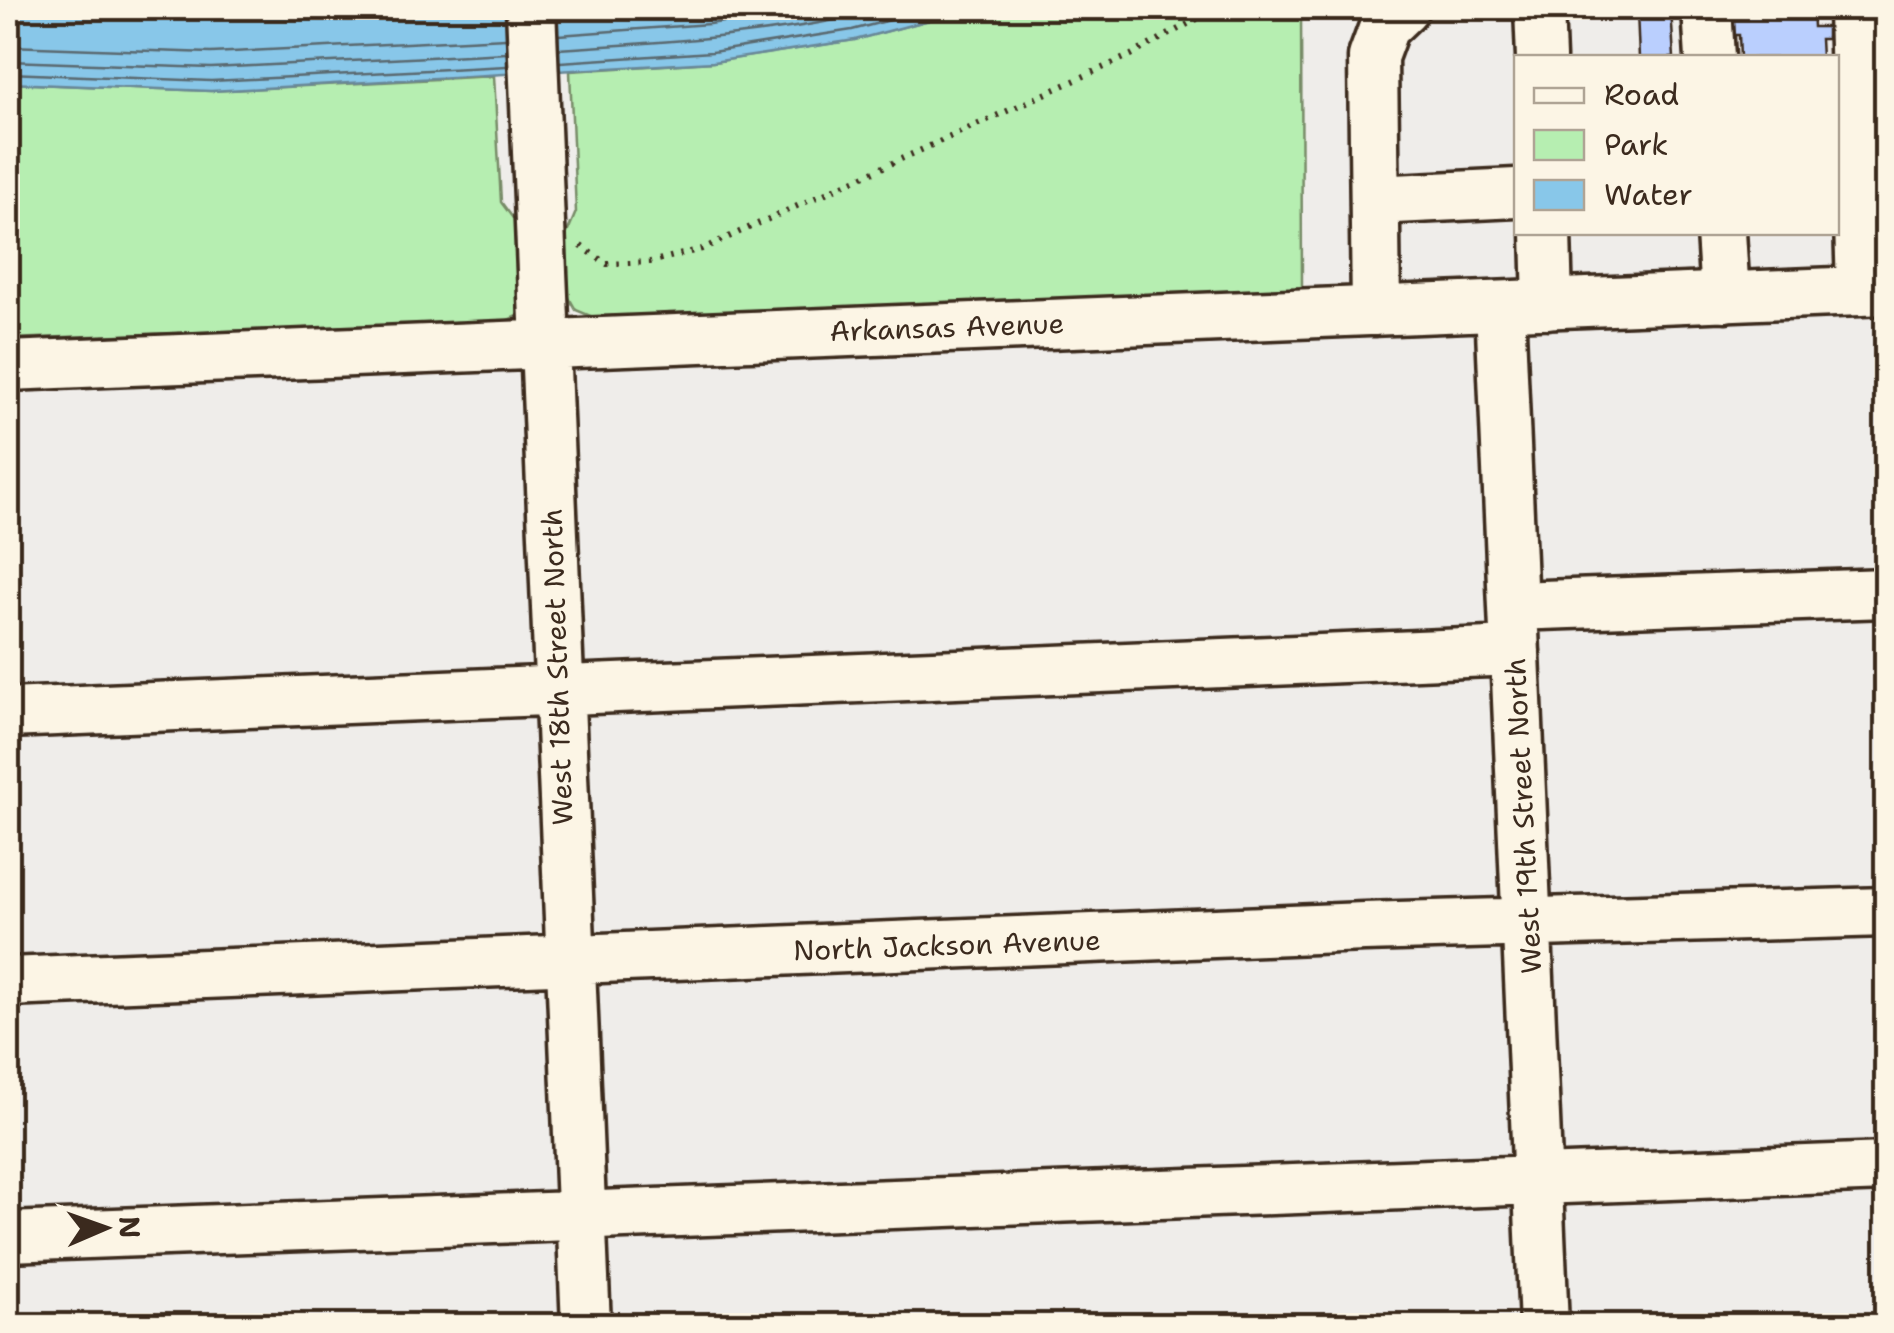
<svg xmlns="http://www.w3.org/2000/svg" width="1894" height="1333" font-family="'Shantell Sans',sans-serif">
  <rect width="100%" height="100%" fill="#efedea"/>
  <filter id="ink" filterUnits="userSpaceOnUse"><feTurbulence type="fractalNoise" baseFrequency=".01" numOctaves="2"/><feDisplacementMap in="SourceGraphic" scale="20" xChannelSelector="R" yChannelSelector="G"/><feConvolveMatrix kernelMatrix="1 2 1 2 8 2 1 2 1" color-interpolation-filters="sRGB"/></filter>
  <g filter="url(#ink)">
    <!-- green -->
    <path fill="#b6eeb1" stroke="#788c68" stroke-width="2.5" d="M974 8H1301L1302 289 593 317 576 310 567 294 563 243 576 212 570 71 713 62 854 40Z
      M494 76 501 202 518 225 521 301 517 316 506 321 8 339V83L211 91Z"/>
    <!-- water -->
    <path fill="#88c7e9" stroke="#698898" stroke-width="2.5" d="M8 8H974L855 40 713 62 211 91 8 83Z"/>
    <g fill="none" stroke-linecap="round" stroke-linejoin="round">
      <!-- shore -->
      <path stroke="#5a696f" stroke-width="2.5" d="M558 35 709 24 818 8
        M8 46 211 53 506 38
        M559 49C669 42 780 36 888 8
        M8 61 211 68 507 53
        M560 62 712 52 852 30 936 8
        M8 73 211 81 507 66"/>
    </g>
    <!-- building -->
    <path fill="#bacffe" stroke="#3b2a1e" stroke-width="2.5" d="M1731 8H1812L1813 27H1827V39H1820L1821 58H1740L1739 35H1732Z
      M1671 9 1674 58H1639L1637 11Z
      M1886 58V159L1876 160 1873 59Z"/>
    <g fill="none" stroke-linecap="round" stroke-linejoin="round">
      <defs>
        <path id="minor" d="M531 8 586 1326
          M1539 8 1541 58
          M1707 8 1710 58
          M1856 8 1853 12 1861 291
          M1375 200 1516 193
          M1546 232 1548 304
          M1721 232 1725 297
          M1500 306 1544 1326
          M1376 311 1373 57 1384 27 1404 8
          M8 366 1886 290
          M1513 606 1886 593
          M8 713 1515 651
          M8 982 1364 927 1886 912
          M8 1237 1886 1167"/>
      </defs>
      <!-- minor casing -->
      <use href="#minor" stroke="#3b2a1e" stroke-width="55"/>
      <!-- path -->
      <path stroke="#3b2a1e" stroke-width="6" stroke-dasharray="2.5 8" stroke-linecap="butt" d="M581 246 607 264 650 262 702 249 1131 55 1217 8"/>
      <!-- minor -->
      <use href="#minor" stroke="#fcf5e5" stroke-width="48"/>
    </g>
  </g>
  <g text-anchor="middle" dominant-baseline="central" stroke-width="9" stroke-linejoin="round" paint-order="stroke">
    <!-- street labels -->
    <g font-size="28" fill="#3b2a1e" stroke="#fcf5e5">
      <text transform="translate(947 327) rotate(-2)">Arkansas Avenue</text>
      <text transform="translate(557 667) rotate(-92)">West 18th Street North</text>
      <text transform="translate(1523 816) rotate(-93)">West 19th Street North</text>
      <text transform="translate(947 945) rotate(-2)">North Jackson Avenue</text>
    </g>
  </g>
  <!-- margin -->
  <rect width="1894" height="1333" fill="none" stroke="#fcf5e5" stroke-width="40"/>
  <rect x="20" y="20" width="1854" height="1293" fill="none" stroke="#3b2a1e" stroke-width="4" filter="url(#ink)"/>
  <!-- legend -->
  <rect x="1514" y="55" width="325" height="180" fill="#fcf5e5" stroke="#afa495" stroke-width="2.5"/>
  <rect x="1534" y="88" width="50" height="15" fill="#fcf5e5" stroke="#afa495" stroke-width="2.5"/>
  <text x="1604" y="105" font-size="30" fill="#3b2a1e">Road</text>
  <rect x="1534" y="130" width="50" height="30" fill="#b6eeb1" stroke="#afa495" stroke-width="2.5"/>
  <text x="1604" y="155" font-size="30" fill="#3b2a1e">Park</text>
  <rect x="1534" y="180" width="50" height="30" fill="#88c7e9" stroke="#afa495" stroke-width="2.5"/>
  <text x="1604" y="205" font-size="30" fill="#3b2a1e">Water</text>
  <!-- north arrow -->
  <g transform="translate(105 1228) rotate(88)" stroke="#fcf5e5" stroke-width="8" paint-order="stroke">
  <path d="M0-8L18 38L0 25L-18 38Z" fill="#3b2a1e"/>
  <text y="-15" font-size="28" font-weight="bold" text-anchor="middle" fill="#3b2a1e">N</text>
  </g>
</svg>
